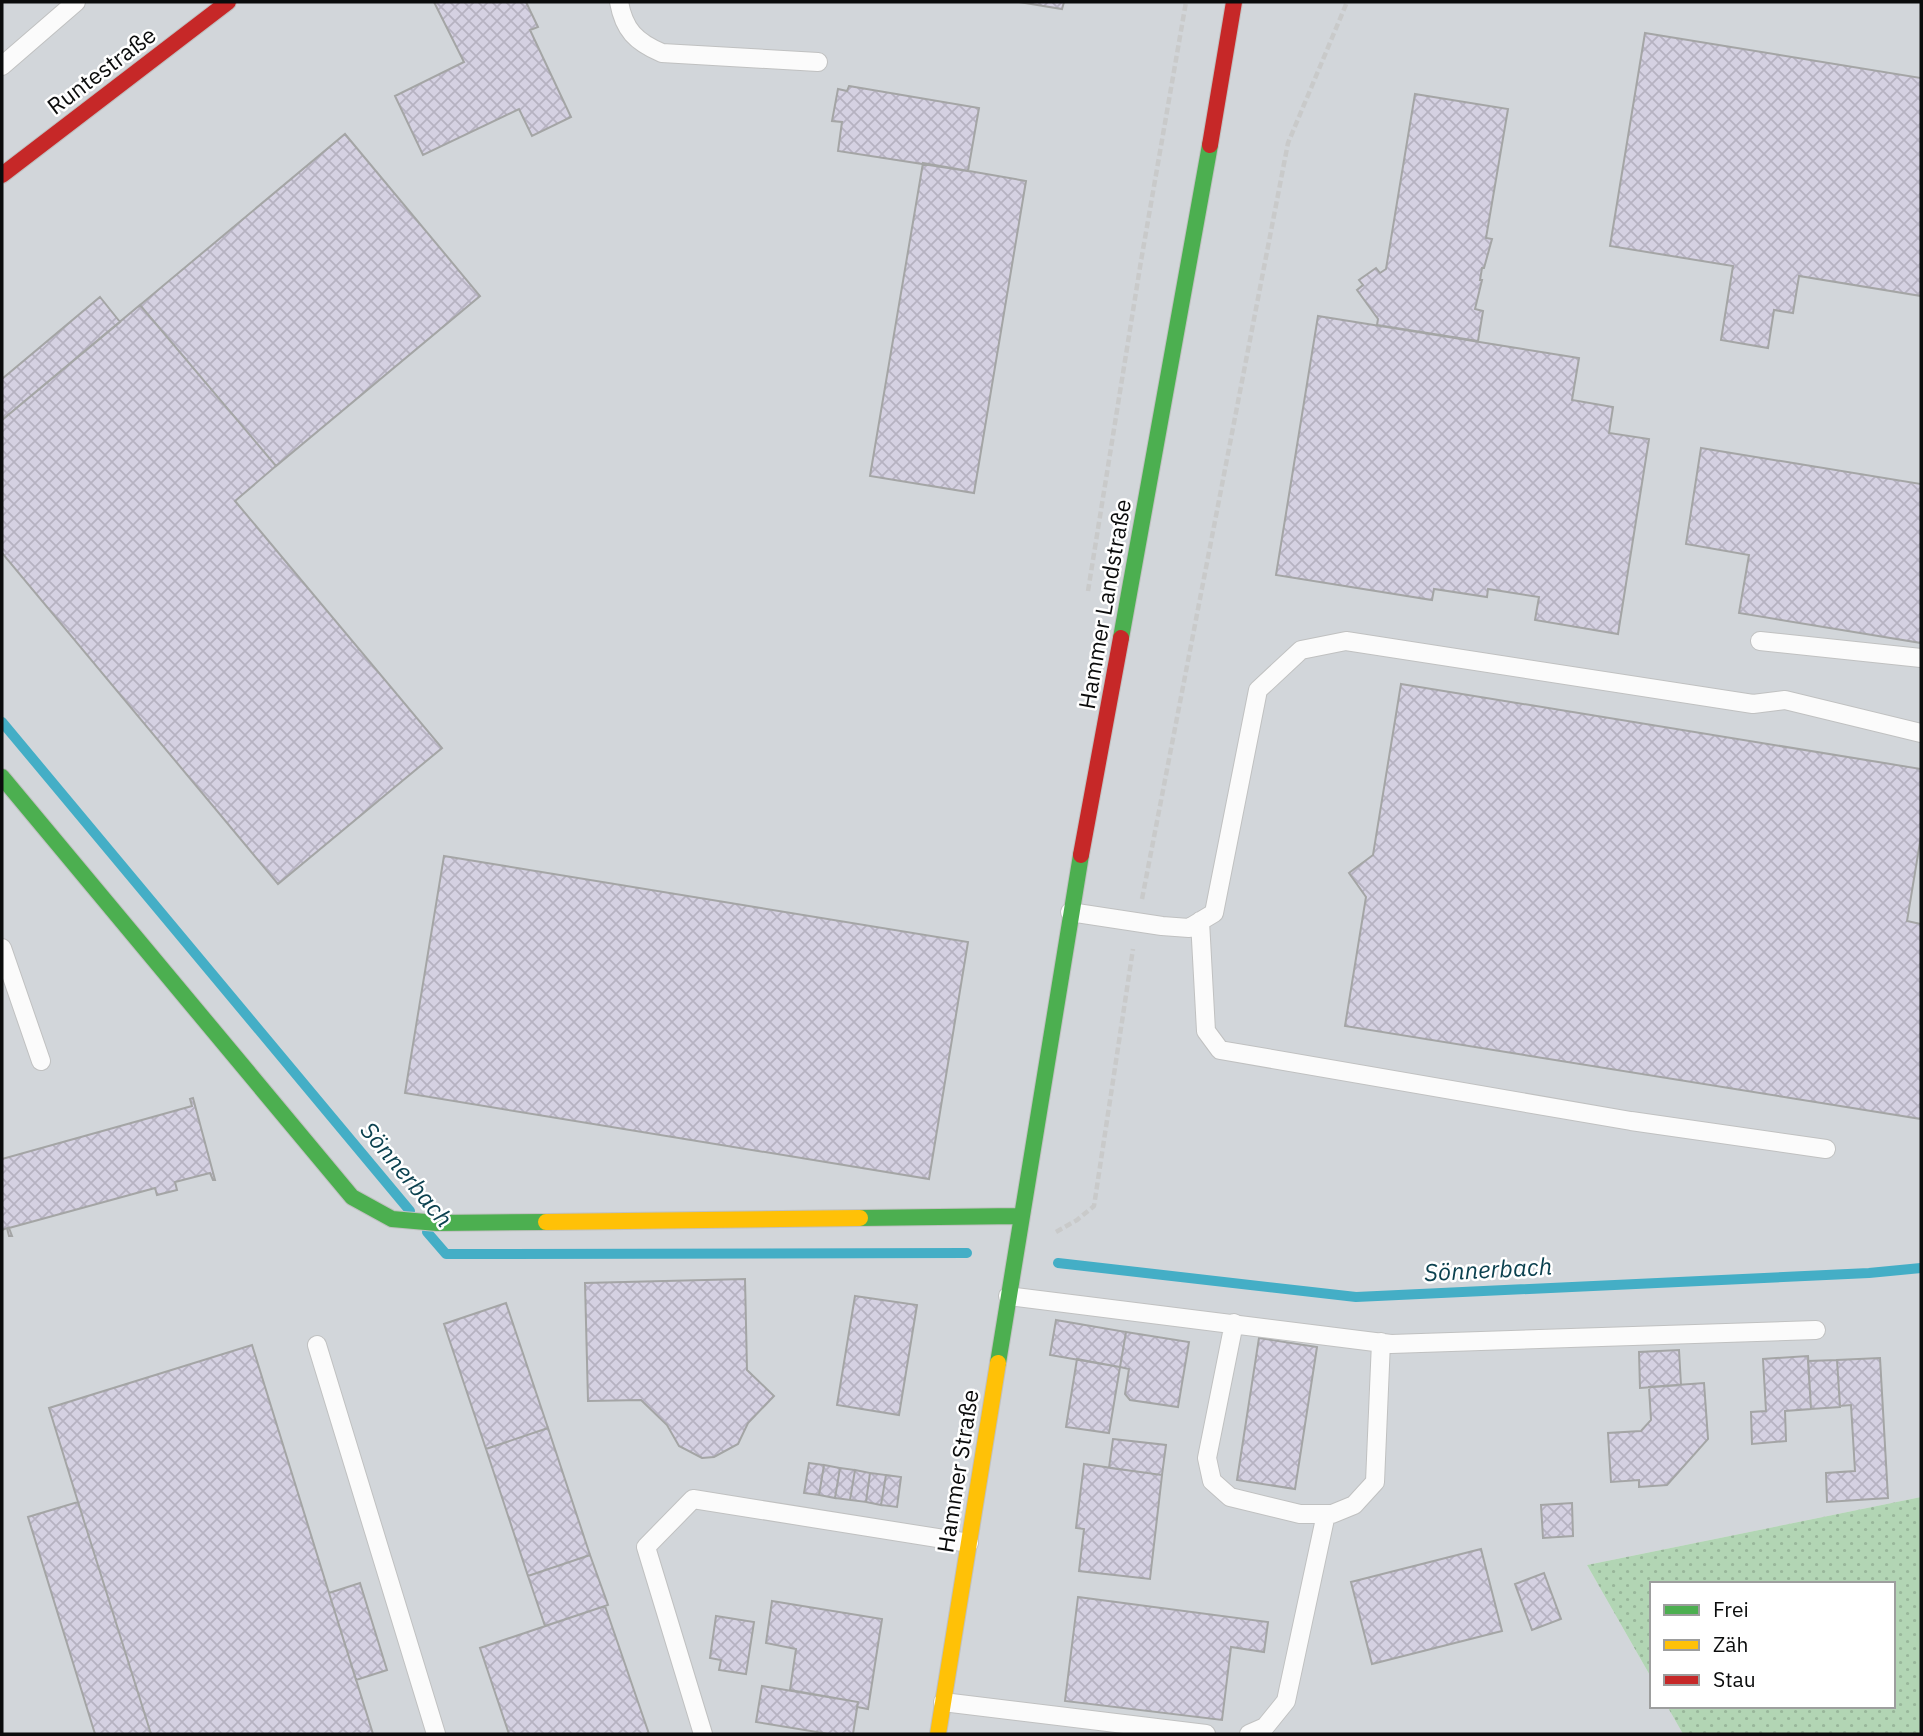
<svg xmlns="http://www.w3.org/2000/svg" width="1923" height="1736" font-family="'IBM Plex Sans',sans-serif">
  <defs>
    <pattern id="green-dots" width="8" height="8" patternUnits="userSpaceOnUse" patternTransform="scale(1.75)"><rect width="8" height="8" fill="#b2d5b4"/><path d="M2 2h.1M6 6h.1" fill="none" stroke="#98b69a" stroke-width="1.8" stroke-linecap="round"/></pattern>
    <pattern id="building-cross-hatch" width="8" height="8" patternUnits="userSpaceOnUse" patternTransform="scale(1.75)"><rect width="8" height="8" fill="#d5d1e2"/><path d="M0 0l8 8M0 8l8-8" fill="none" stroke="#b6b2c1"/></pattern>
  </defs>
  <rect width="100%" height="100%" fill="#e3e4e5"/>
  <!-- built -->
  <path fill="#d2d6da" d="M2 2H1921V1497L1587 1565 1652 1679V1706H1667L1683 1734H2Z"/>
  <!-- green -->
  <path fill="url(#green-dots)" d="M1921 1497V1734H1683L1667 1706H1893V1584H1652V1679L1587 1565Z"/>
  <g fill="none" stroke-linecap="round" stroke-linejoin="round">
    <!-- stream -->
    <path stroke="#44aec6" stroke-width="10" d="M2 722 410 1211
      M427 1232 446 1254 967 1253
      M1058 1263 1356 1297 1869 1273 1921 1268"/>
  </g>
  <!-- building -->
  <path fill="url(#building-cross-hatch)" stroke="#a4a5a5" stroke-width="2" d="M434 2H526L538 27 530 30 571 117 532 136 519 109 423 155 395 96 464 62Z
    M1019 2H1064L1062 9Z
    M1645 33 1921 78V296L1799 276 1793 313 1774 310 1768 348 1721 340 1733 266 1610 246Z
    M849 86 979 108 968 171 838 151 842 122 832 121 838 89 847 91Z
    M1415 94 1508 109 1486 238 1492 239 1484 268H1482L1480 280H1482L1475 309 1483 311 1478 341 1377 325 1378 319 1357 290 1363 285 1359 280 1376 268 1380 273 1386 269Z
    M345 134 480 296 276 466 140 305Z
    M923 163 1026 181 974 493 870 476Z
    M100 297 120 322 2 420V379Z
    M140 305 276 466 235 501 442 748 278 884 2 553V420Z
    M1318 316 1579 358 1572 400 1613 407 1609 433 1649 439 1618 634 1535 620 1539 597 1488 589 1487 597 1434 589 1432 600 1276 575Z
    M1701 448 1921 484V643L1739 613 1749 555 1686 544Z
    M1401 684 1921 769V836L1907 921 1921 924V1119L1345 1026 1366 897 1349 873 1373 855Z
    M444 856 968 942 929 1179 405 1093Z
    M193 1098 215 1180H213L210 1173 175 1182 177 1190 157 1195 155 1188 9 1228 12 1236H9L7 1228 2 1230V1159L192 1106 190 1099Z
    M745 1279 747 1370 774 1396 748 1423 738 1444 714 1457 702 1458 679 1446 667 1425 641 1400 588 1401 585 1283Z
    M855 1296 917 1305 899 1415 837 1405Z
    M506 1303 548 1428 486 1449 444 1324Z
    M1056 1320 1126 1332 1120 1367 1050 1355Z
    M1126 1332 1189 1342 1178 1407 1130 1400 1125 1394 1129 1369 1120 1367Z
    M1259 1338 1317 1347 1295 1489 1237 1480Z
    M252 1345 329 1593 373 1734H151L78 1502 49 1408Z
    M1679 1350 1681 1385 1640 1388 1639 1352Z
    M1808 1356 1811 1409 1785 1411 1786 1441 1752 1444 1751 1412 1766 1411 1763 1359Z
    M1880 1358 1888 1498 1827 1502 1826 1473 1855 1471 1851 1405 1840 1406 1837 1360Z
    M1077 1359 1120 1367 1109 1433 1066 1427Z
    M1837 1360 1840 1407 1811 1409 1808 1361Z
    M1704 1383 1708 1439 1667 1485 1639 1487V1480L1611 1482 1608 1433 1641 1431 1651 1420 1649 1387Z
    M548 1428 590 1555 528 1576 486 1449Z
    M1113 1439 1166 1445 1162 1475 1109 1468Z
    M809 1463 824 1465 819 1495 804 1493Z
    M1084 1464 1162 1475 1150 1579 1079 1571 1084 1529 1076 1528Z
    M824 1465 840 1468 835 1498 819 1495Z
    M840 1468 855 1470 850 1500 835 1498Z
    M855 1470 870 1473 866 1502 850 1500Z
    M870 1473 886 1475 881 1505 866 1502Z
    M886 1475 901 1477 897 1507 881 1505Z
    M78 1502 151 1734H95L28 1517Z
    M1572 1503 1573 1536 1543 1538 1541 1505Z
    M1481 1549 1502 1631 1372 1664 1351 1582Z
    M590 1555 608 1605 545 1626 528 1576Z
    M1544 1573 1561 1619 1532 1630 1515 1584Z
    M360 1583 387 1670 356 1680 329 1593Z
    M1078 1597 1268 1622 1264 1652 1231 1647 1222 1720 1065 1701Z
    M772 1601 882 1619 868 1709 857 1707 858 1702 790 1690 796 1649 766 1643Z
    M605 1606 649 1734H509L480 1648Z
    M716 1616 754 1622 746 1674 719 1670 721 1660 710 1658Z
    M762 1686 858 1702 853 1734H829L756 1722Z"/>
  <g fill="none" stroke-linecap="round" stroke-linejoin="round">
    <defs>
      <path id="lane" d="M619 2C624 30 636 42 662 53L818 62
        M2 66 76 2
        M1760 641 1921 658
        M1070 912 1162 926 1189 928 1214 913 1258 690 1301 650 1346 641 1753 704 1785 700 1921 733
        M1200 921 1206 1031 1220 1050 1631 1121 1826 1149
        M2 948 41 1061
        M1008 1296 1391 1344 1816 1330
        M1234 1323 1207 1458 1212 1481 1230 1497 1300 1514H1332L1354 1505 1375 1482 1381 1342
        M317 1345 436 1734
        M943 1702 1206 1734
        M703 1734 646 1547 693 1499 969 1543
        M1249 1734 1265 1727 1286 1701 1326 1514"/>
      <path id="fast" d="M1121 638 1210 145
        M2 777 352 1197 392 1219 437 1223 546 1222
        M860 1218 1021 1216
        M998 1363 1081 855"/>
      <path id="slow" d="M546 1222 860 1218
        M938 1734 998 1363"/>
      <path id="jam" d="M1210 145 1234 2
        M2 175 228 2
        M1081 855 1121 638"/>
    </defs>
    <!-- lane casing -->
    <use href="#lane" stroke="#c0c1c1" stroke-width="20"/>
    <!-- fast casing -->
    <use href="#fast" stroke="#c0c1c1" stroke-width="18"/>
    <!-- slow casing -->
    <use href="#slow" stroke="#c0c1c1" stroke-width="18"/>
    <!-- jam casing -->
    <use href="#jam" stroke="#c0c1c1" stroke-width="18"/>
    <!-- path -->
    <path stroke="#c9caca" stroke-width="4.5" stroke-dasharray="7 3.5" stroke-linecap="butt" d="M1088 591 1141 261 1186 2
      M1142 899 1288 143 1347 2
      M1056 1232 1077 1220 1094 1206 1133 949"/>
    <!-- lane -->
    <use href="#lane" stroke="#fbfbfb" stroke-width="18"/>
    <!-- fast -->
    <use href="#fast" stroke="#4caf50" stroke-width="16"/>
    <!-- slow -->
    <use href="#slow" stroke="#ffc107" stroke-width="16"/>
    <!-- jam -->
    <use href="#jam" stroke="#c62828" stroke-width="16"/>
  </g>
  <g text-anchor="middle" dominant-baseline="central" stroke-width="5" stroke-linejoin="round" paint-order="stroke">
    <!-- street labels -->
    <g font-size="23" fill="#0b0c0c" stroke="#fff">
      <text transform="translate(101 70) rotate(-37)">Runtestraße</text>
      <text transform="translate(1104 604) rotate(-80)">Hammer Landstraße</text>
      <text transform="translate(957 1471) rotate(-81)">Hammer Straße</text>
    </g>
    <!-- water labels -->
    <g font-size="24" font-style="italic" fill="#0b414f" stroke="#fff">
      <text transform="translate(407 1174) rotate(50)">Sönnerbach</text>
      <text transform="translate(1488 1269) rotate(-3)">Sönnerbach</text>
    </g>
  </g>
  <!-- border -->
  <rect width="1923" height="1736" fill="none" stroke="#0b0c0c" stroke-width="7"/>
  <!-- legend -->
  <rect x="1650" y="1582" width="245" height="126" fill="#ffffff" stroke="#9d9e9e" stroke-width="2"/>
  <rect x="1664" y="1605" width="35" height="10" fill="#4caf50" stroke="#9d9e9e" stroke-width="2"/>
  <text x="1713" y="1617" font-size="21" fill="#0b0c0c">Frei</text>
  <rect x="1664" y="1640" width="35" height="10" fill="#ffc107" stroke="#9d9e9e" stroke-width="2"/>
  <text x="1713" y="1652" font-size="21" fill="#0b0c0c">Zäh</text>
  <rect x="1664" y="1675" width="35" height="10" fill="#c62828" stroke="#9d9e9e" stroke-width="2"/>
  <text x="1713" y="1687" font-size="21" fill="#0b0c0c">Stau</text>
</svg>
